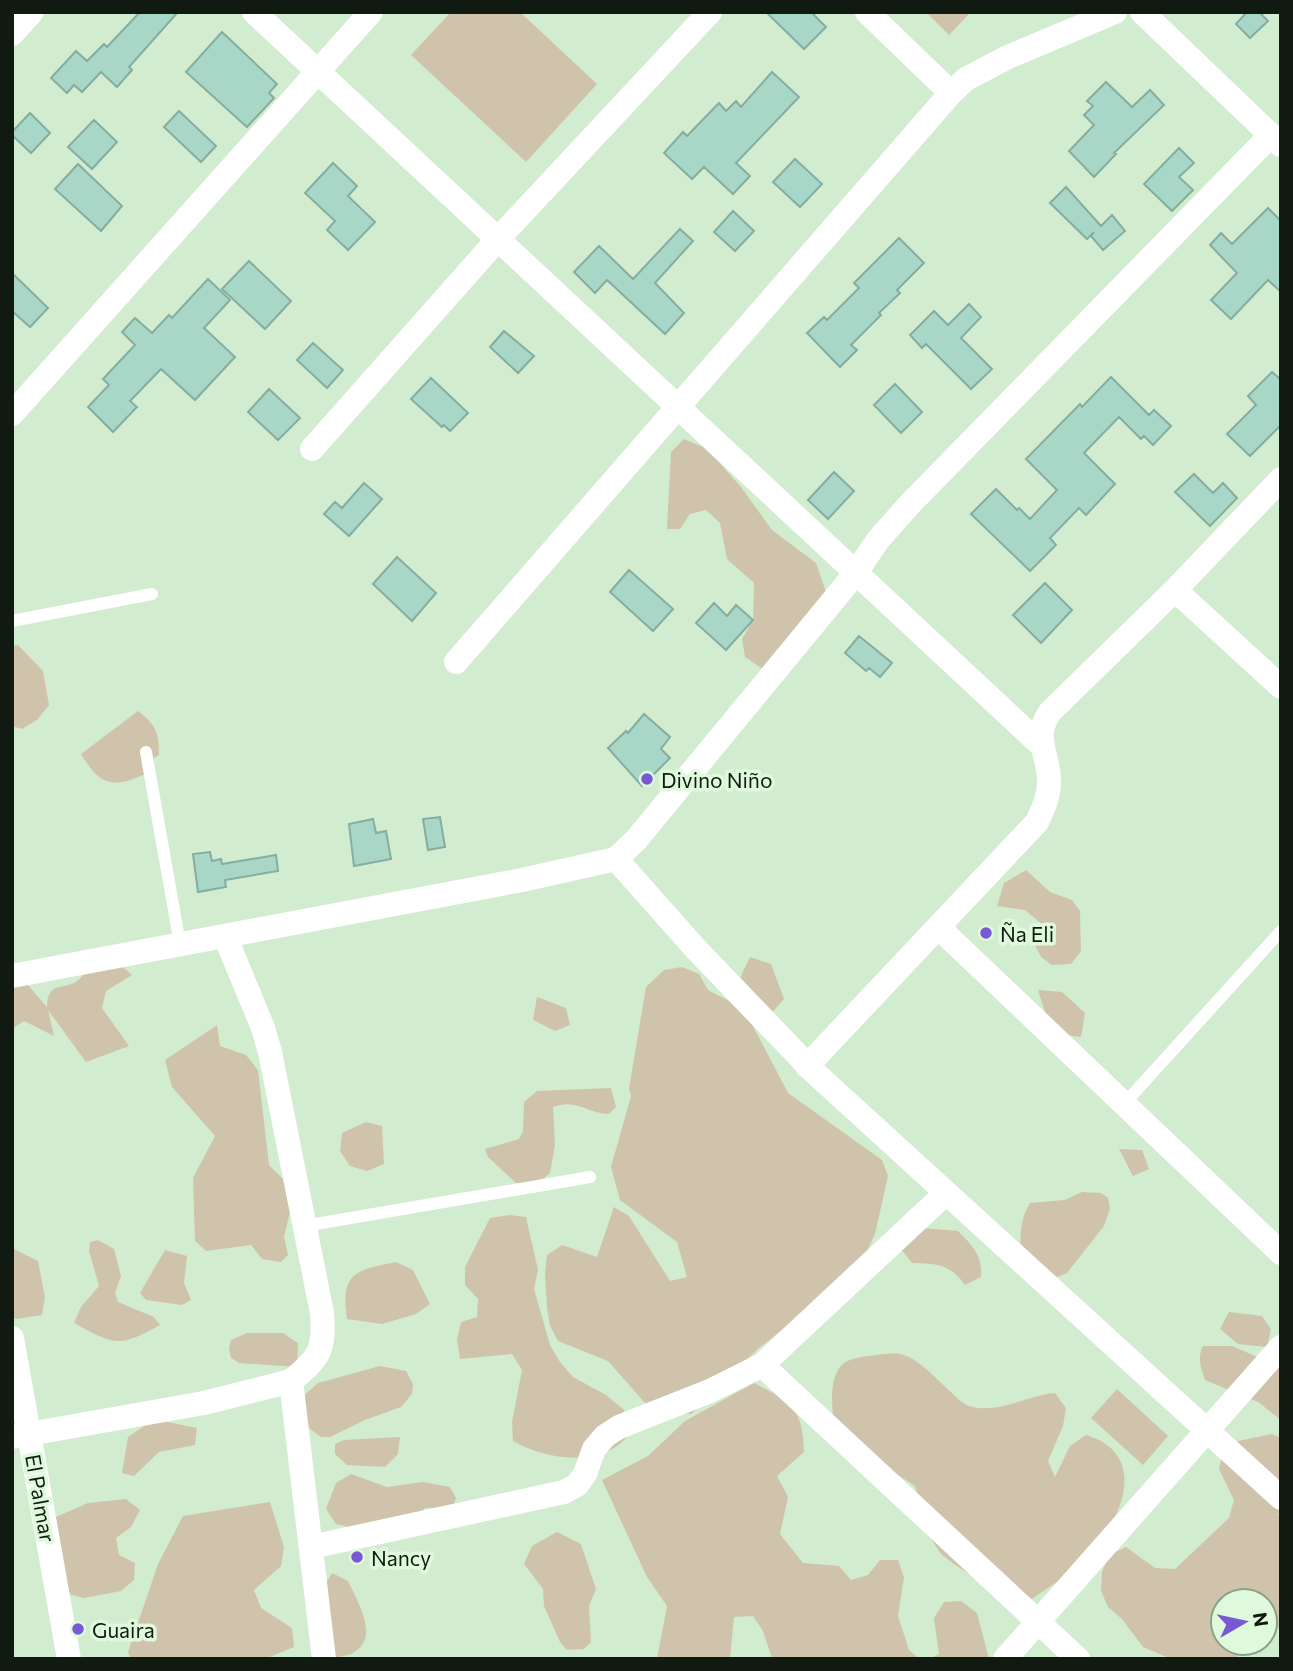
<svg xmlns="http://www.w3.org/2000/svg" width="1293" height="1671" font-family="Commissioner,sans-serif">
  <rect width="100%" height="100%" fill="#d2eccf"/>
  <!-- green -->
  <path fill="#d0c3ab" d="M451 12H520L597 84 526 162 411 55Z
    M926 12H971L949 35Z
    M684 439 703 447 717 460 741 487 772 530 816 563 827 595 780 670 761 668 745 657 742 639 753 620 754 583 727 559 720 523 706 510 690 514 680 529H667L671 452Z
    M18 645 43 671 49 705 37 720 22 729 12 726V646Z
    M138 711C156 725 159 732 159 755L152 759 145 774C111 790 99 784 81 754Z
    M1026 870 1050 892 1072 900 1080 911 1081 951 1071 964 1052 965 1041 957 1035 945 1043 925 1025 910 997 906 1004 883Z
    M94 957H112L132 975 106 991 102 1008 129 1046 86 1062 48 1010 54 1036 24 1021 12 1029V967L47 1007C48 981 61 991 77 981 84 977 89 964 94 957Z
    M750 957 771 964 784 999 769 1016 740 978Z
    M682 967 699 974 708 990 744 1009 788 1093 882 1160 888 1176 875 1234 858 1270 759 1348 745 1361 742 1370 691 1414 661 1410 644 1402 608 1361 558 1341 550 1326 547 1308 545 1273 547 1255 562 1245 597 1257 614 1207 629 1216 670 1281 687 1277 677 1242 620 1200 611 1167 631 1096 629 1089 646 987 664 970Z
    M1038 990 1062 992 1085 1013 1081 1037 1063 1035 1046 1015Z
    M537 997 566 1008 570 1025 555 1031 533 1020Z
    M217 1025 220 1046 246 1055 258 1070 269 1165 295 1191 284 1237 288 1255 281 1262 262 1259 251 1245 206 1251 195 1241 193 1178 215 1136 172 1087 165 1060Z
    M611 1088 616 1107 609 1114C587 1113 576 1098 553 1107L555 1145 550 1173 537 1184 516 1183 488 1157 485 1149 519 1139 523 1131 524 1102 537 1091Z
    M366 1122 382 1126 384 1164 367 1171 350 1166 340 1151 342 1133Z
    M1119 1149 1142 1150 1149 1169 1133 1176Z
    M1082 1192 1101 1193 1108 1198 1110 1209 1104 1226 1067 1273 1050 1280 1022 1267C1020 1246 1018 1222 1030 1203L1065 1200Z
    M509 1215 526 1217 538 1270 534 1289 550 1345 560 1362 573 1377 606 1395 623 1409 632 1425C629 1431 627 1439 621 1443 592 1467 543 1458 513 1441L512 1422 522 1370 512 1354 460 1359 457 1339 461 1322 477 1317 478 1299 465 1285V1267L490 1218Z
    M922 1228 958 1231C972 1245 983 1256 981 1277L965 1285C949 1263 937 1264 912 1263L901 1249Z
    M98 1240 114 1249 121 1276 115 1293 118 1302 154 1317 160 1325C119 1348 114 1345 74 1323L81 1307 99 1286 89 1251 90 1242Z
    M12 1248 38 1261 45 1297 42 1315 16 1319 12 1316Z
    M165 1250 187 1256 184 1283 191 1300 182 1305 146 1300 140 1293Z
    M396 1262 413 1270 430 1304 416 1314 382 1324 347 1319C340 1272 356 1270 396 1262Z
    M1229 1312 1262 1316 1271 1329 1267 1347 1238 1344 1220 1329Z
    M247 1333H283L298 1343 297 1367 239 1363 231 1358 229 1349 231 1340Z
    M1203 1346H1232L1281 1367V1420L1258 1402 1205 1380C1201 1367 1197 1358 1203 1346Z
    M883 1354C888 1354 895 1353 900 1354 919 1358 938 1381 952 1393 957 1398 963 1404 969 1406 998 1415 1027 1395 1055 1393L1066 1408 1063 1426 1048 1461 1055 1477 1070 1446 1086 1435C1157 1456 1115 1535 1077 1567 1063 1579 1047 1588 1032 1599L987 1585 955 1565 941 1554 931 1539 915 1486 886 1467 836 1442C834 1421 823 1369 850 1360 860 1356 872 1356 883 1354Z
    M380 1366 406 1371 413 1384 412 1394 401 1407 365 1420 330 1437H321L305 1425 300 1399 318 1383Z
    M754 1383C791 1402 803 1408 804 1452L777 1476 788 1497 780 1534 803 1563 839 1566 851 1580 868 1575 880 1560H898L904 1577 898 1616 909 1650 919 1659H772L763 1631 753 1616 734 1617 730 1659H657L667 1606 647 1577 602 1480 648 1456 685 1421Z
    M1117 1389 1168 1436 1143 1465 1091 1418Z
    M162 1421 197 1428 195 1445 159 1452 134 1476 122 1473 128 1437 144 1426Z
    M1272 1434 1281 1438V1511L1278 1514 1281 1523V1629L1265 1620V1601H1223V1643H1237V1658L1171 1659 1143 1647 1122 1619 1108 1607 1101 1591 1102 1572 1109 1555 1126 1547 1155 1568 1175 1569 1229 1518 1234 1500 1219 1469 1223 1451 1238 1441Z
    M400 1437 398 1454 385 1467 347 1465 335 1454V1444L344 1440Z
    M351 1474 387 1487 423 1482 450 1487 456 1498 453 1507 425 1508 400 1535 390 1537 336 1524 326 1509 336 1483Z
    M126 1499 140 1510 131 1527 116 1538 119 1555 135 1563 134 1580 121 1591 84 1598 49 1589 56 1517 88 1503Z
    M270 1502 284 1547 281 1566 254 1590 261 1608 292 1628 294 1647 265 1659H131L128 1652 158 1564 183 1516Z
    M557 1532 581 1544 596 1589 589 1606 591 1642 584 1649 567 1650 560 1642 544 1606 543 1589 524 1564 532 1546Z
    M332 1573 348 1581C357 1601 381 1638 353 1653 349 1656 341 1656 336 1657L325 1642 323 1588Z
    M961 1601 977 1613 989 1659H929L939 1654 934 1618 944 1602Z"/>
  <!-- building -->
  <path fill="#a9d7c7" stroke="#85ada0" stroke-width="2" d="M140 12H178L129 67 132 70 117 87 101 72 82 92 74 85 67 93 51 78 76 51 87 61 104 44 107 47Z
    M766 12H811L826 27 804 49Z
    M1247 12H1259L1268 21 1250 38 1236 24Z
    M222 32 277 84 269 93 274 98 247 127 186 72Z
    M772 72 799 97 736 163 750 176 733 194 704 167 692 179 664 153 683 132 687 136 719 103 726 111 736 101 741 107Z
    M1106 82 1132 107 1150 90 1164 105 1114 153 1116 154 1094 177 1069 151 1094 125 1084 115 1093 106 1087 101Z
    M179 111 216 146 201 162 164 127Z
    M30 113 50 133 31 153 12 135V132Z
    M94 120 117 142 92 169 68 147Z
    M1179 148 1194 163 1179 177 1193 190 1172 211 1144 184Z
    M795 159 822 184 800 207 773 182Z
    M333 163 357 186 348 196 375 222 348 250 327 230 335 221 305 193Z
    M78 164 122 206 101 231 55 189Z
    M1066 187 1101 226 1112 215 1125 231 1103 250 1091 236 1094 232 1087 239 1050 203Z
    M1268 208 1281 221V292L1268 280 1231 319 1211 300 1237 273 1210 245 1221 233 1232 244Z
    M733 211 754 231 735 251 714 232Z
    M680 229 693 241 655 283 684 313 665 334 607 280 595 293 574 272 599 246 633 279Z
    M899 238 924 263 897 290 900 293 879 313 881 315 851 345 857 350 840 367 807 333 824 317 827 320 859 288 854 283Z
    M249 261 291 301 265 329 222 289Z
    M12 273 48 308 30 327 12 311Z
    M208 279 230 300 204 328 235 357 195 400 161 369 130 401 137 407 113 432 88 407 109 385 103 379 135 345 122 332 135 318 152 333 169 315 172 318Z
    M969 304 981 317 961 338 992 369 971 389 926 344 922 348 910 335 934 311 948 325Z
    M504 331 534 356 518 373 490 347Z
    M313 343 343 370 327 388 297 360Z
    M1272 372 1281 380V425L1250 456 1227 434 1256 405 1248 396Z
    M1111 377 1149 415 1154 410 1171 426 1153 445 1144 436 1141 439 1119 417 1084 453 1115 484 1086 515 1079 508 1050 538 1056 545 1030 571 971 514 996 489 1017 510 1019 508 1030 519 1057 490 1026 459 1080 404 1082 407Z
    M431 378 468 413 450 431 444 425 442 427 411 399Z
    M895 384 922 412 901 433 874 405Z
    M269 389 300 418 278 440 248 412Z
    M834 472 854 491 828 519 808 500Z
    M1194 474 1213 493 1223 483 1237 498 1210 526 1175 492Z
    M364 483 382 499 349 536 324 514 335 502 342 508Z
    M397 557 436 593 412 621 373 584Z
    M629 570 673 609 653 631 610 592Z
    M1045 583 1072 610 1041 643 1013 615Z
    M714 603 727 616 736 605 753 620 726 650 696 623Z
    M859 636 892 663 880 677 869 668 866 671 845 653Z
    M644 714 670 737 661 749 670 758 642 786 608 748 626 731 628 733Z
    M440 817 445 847 428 850 423 819Z
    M373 819 376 833 386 831 391 859 354 866 349 824Z
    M210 852 212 861 221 859 222 864 276 855 278 871 225 880 226 887 198 892 193 854Z"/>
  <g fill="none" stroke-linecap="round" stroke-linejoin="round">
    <!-- lane -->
    <path stroke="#fff" stroke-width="12" d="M12 621 152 594
      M146 752 180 944
      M1124 1104 1281 931
      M304 1226 590 1177"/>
    <!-- street -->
    <path stroke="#fff" stroke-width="24" d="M254 12 1042 746
      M867 12 951 93
      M1142 12 1281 145
      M12 34 32 12
      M12 414 371 12
      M312 449 498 239 710 12
      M1175 590 1281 687
      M456 662 951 93 966 79 1008 57 1115 12
      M616 859 695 948 815 1073 1281 1498
      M938 927 1281 1253
      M225 936 263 1028 270 1052 322 1313C325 1351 319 1358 291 1381L324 1659
      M12 976 522 880 616 859 636 840 855 574 878 540 909 505 1271 135
      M807 1066 1037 822C1044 807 1050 794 1049 778 1047 751 1033 737 1050 712L1175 590 1281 479
      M12 1338 69 1659
      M762 1365 1078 1659
      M12 1437 204 1403 291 1381
      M311 1547 564 1492 577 1485 585 1474 594 1449 605 1436 619 1427 710 1391 762 1365 946 1193
      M1005 1659 1281 1347"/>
  </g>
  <!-- markers -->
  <g fill="#7859d3" stroke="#dff9dc" stroke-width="2.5">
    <circle cx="647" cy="779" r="7"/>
    <circle cx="986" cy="933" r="7"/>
    <circle cx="357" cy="1557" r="7"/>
    <circle cx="78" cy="1629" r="7"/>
  </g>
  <g text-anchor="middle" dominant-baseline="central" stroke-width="7" stroke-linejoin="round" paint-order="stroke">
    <!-- poi labels -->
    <g font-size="21" fill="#111a10" stroke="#dff9dc" text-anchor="start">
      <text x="661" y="779">Divino Niño</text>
      <text x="1000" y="933">Ña Eli</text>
      <text x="371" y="1557">Nancy</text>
      <text x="92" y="1629">Guaira</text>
    </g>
    <!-- street labels -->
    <g font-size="21" fill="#111a10" stroke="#dff9dc">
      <text transform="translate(41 1498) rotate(80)">El Palmar</text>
    </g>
  </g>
  <!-- border -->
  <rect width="1293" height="1671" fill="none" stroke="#111a10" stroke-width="28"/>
  <!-- north arrow -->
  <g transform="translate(1244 1622) rotate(81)"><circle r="33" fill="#dff9dc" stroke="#8da08a" stroke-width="2"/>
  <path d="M0-5L12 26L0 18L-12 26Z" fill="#7859d3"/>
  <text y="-10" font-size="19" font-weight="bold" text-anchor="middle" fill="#111a10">N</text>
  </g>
</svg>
